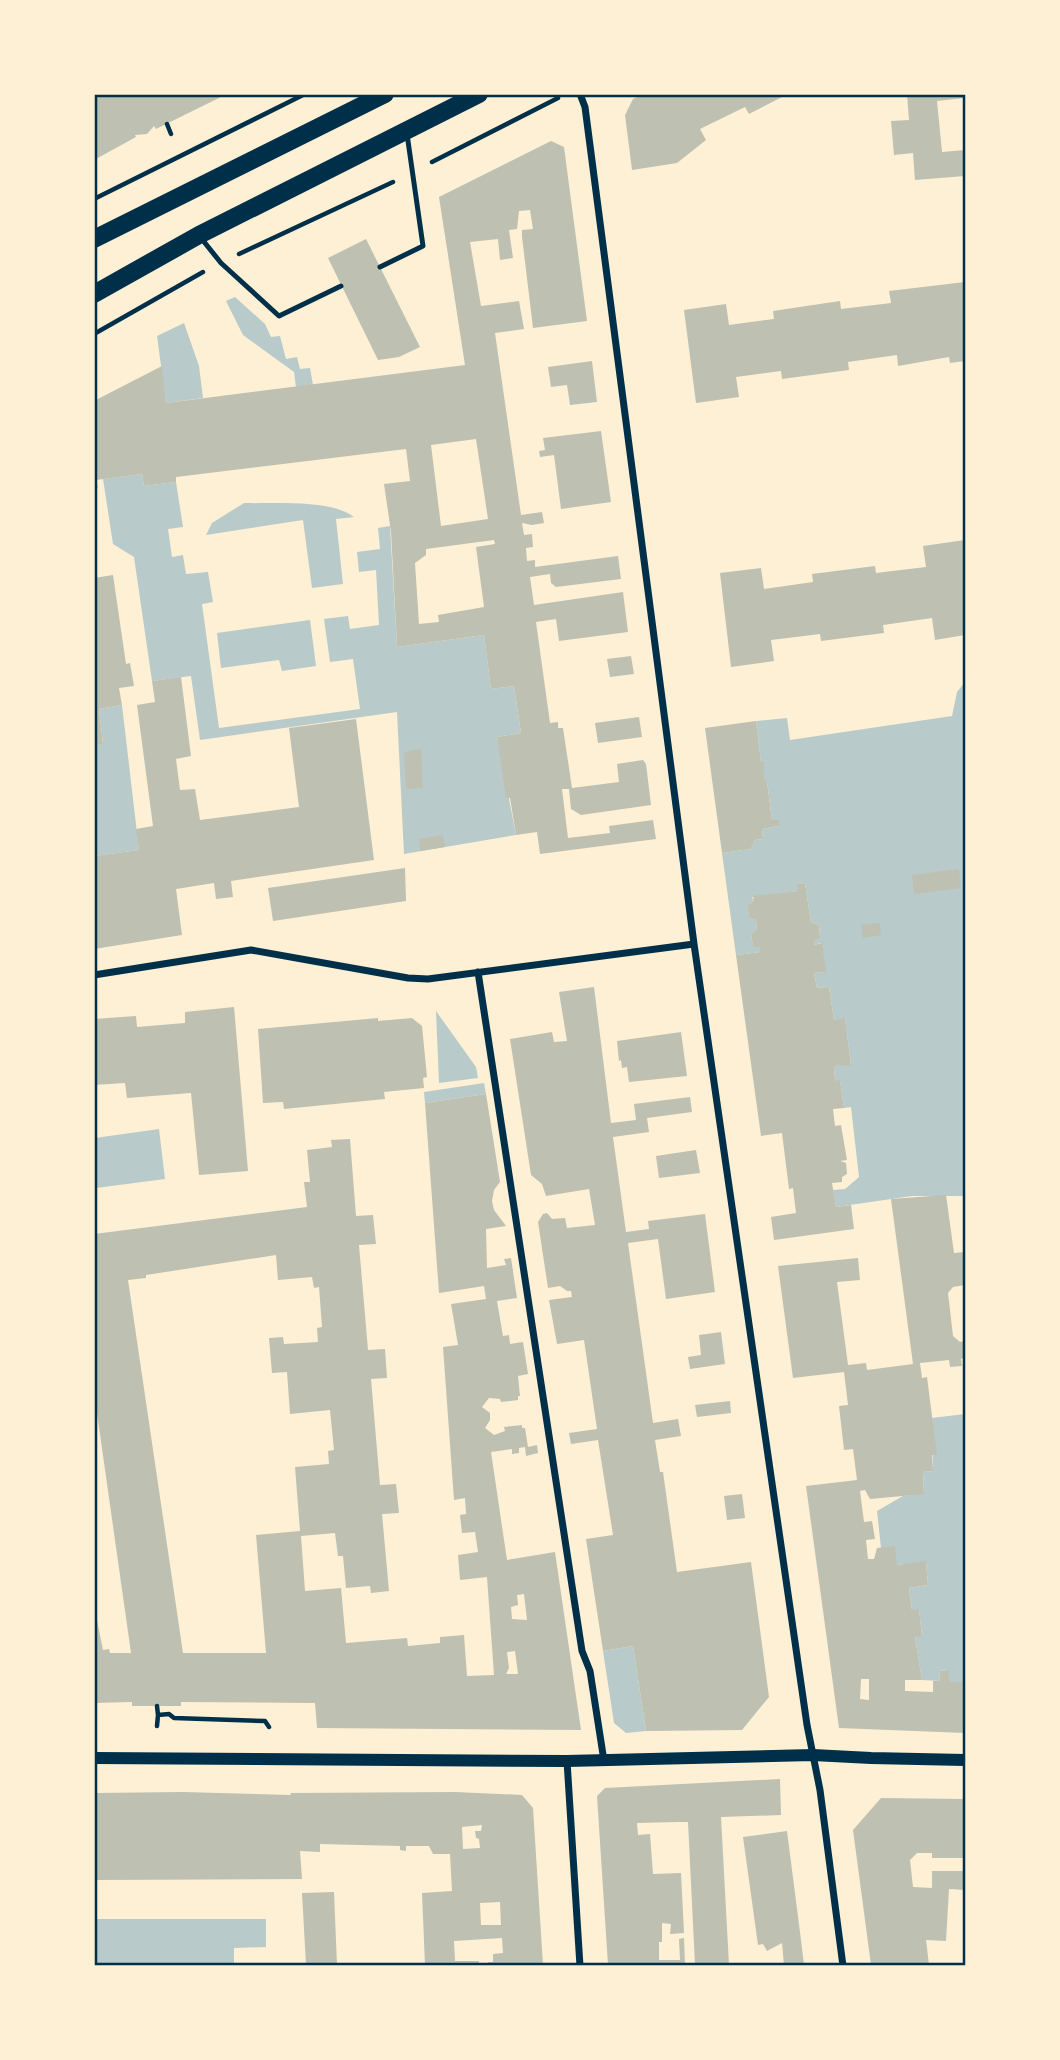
<svg xmlns="http://www.w3.org/2000/svg" width="1060" height="2060" font-family="'Alegreya Sans',sans-serif">
  <rect width="100%" height="100%" fill="#fdf0d5"/>
  <!-- green -->
  <path fill="#b9caca" d="M235 297 265 324 271 337 280 336 286 359 297 357 300 369 310 368 313 385 296 387 294 372 243 335 226 301Z
    M184 323 199 366 203 398 166 403 157 336Z
    M142 474 144 486 176 482 183 527 168 529 172 557 183 555 186 574 208 572 213 602 202 604 219 728 360 709 353 659 330 662 324 619 348 616 350 629 379 625 376 570 359 572 357 552 380 549 378 528 390 526 397 647 484 635 491 689 514 686 521 733 497 737 516 835 404 854 397 712 200 740 191 676 152 681 134 557 113 544 103 479Z
    M244 503C273 504 331 499 354 517L336 519 343 584 312 588 303 520 206 535 212 523Z
    M310 620 316 666 282 671 279 660 221 668 217 633Z
    M965 682V1196H912L836 1207 833 1190 845 1189 859 1177 851 1107 844 1108 840 1081H835L834 1066 851 1064 845 1019 834 1020 829 987 817 988 814 973 825 972 821 943 814 945V942L820 936 819 925 811 922 805 883 798 884V891L752 897 754 901 747 905 749 916 756 920 757 929 751 934 753 945 760 948V952L736 955 722 853 751 849 755 840 763 839 762 829 779 826V820H772L767 781H764V763L761 762 756 721 787 718 790 740 952 716 957 692Z
    M122 705 139 850 95 856 94 745 103 743 99 709Z
    M436 1011 476 1067 478 1078 439 1083Z
    M484 1083 486 1094 425 1103 424 1092Z
    M159 1129 165 1179 96 1188 95 1138Z
    M965 1414V1682H950L947 1670 939 1671 940 1681 922 1680 915 1637 922 1635 919 1610H912L909 1588 928 1585 926 1562 897 1565 881 1548 877 1511 903 1496 924 1493 923 1472 933 1471 932 1418Z
    M633 1646 646 1731 626 1733 614 1723 603 1651Z
    M96 1919H266V1947L234 1948V1965H96Z"/>
  <!-- building -->
  <path fill="#bec0b2" fill-rule="evenodd" d="M94 94H227L156 129 154 126 147 134 135 135 136 137 94 160Z
    M643 94H788L749 114 745 107 700 129 706 140 677 163 632 170 625 115 633 99Z
    M907 94H965V98L937 101 942 152 965 150V176L915 180 913 153 894 155 891 121 909 120Z
    M551 141 564 147 587 321 533 328 522 237V230L533 229 530 210 519 211 517 229 509 230 513 258 500 260 498 239 470 242 481 306 519 301 524 329 495 333 521 515 542 512 544 523 532 525 522 523 524 535 532 534 533 547 526 548 527 561 535 560V567L618 556 621 579 556 587 551 583 550 574 530 577 534 605 623 592 628 632 559 641 556 619 536 622 550 723 558 722V728H563L572 788 619 782 617 764 643 760 646 764 651 805 581 815 571 809 569 789H562L568 838 610 833 609 826 653 820 656 839 540 854 537 832 516 835 510 798H506L497 737 521 733 514 686 491 689 484 635 397 647 391 532 384 484 410 481 406 449 176 477V482L144 486 142 474 96 480 98 488H94V401L162 366 166 403 465 365 439 197ZM476 439 488 519 441 526 431 445ZM494 540 495 544 476 547 484 607 438 615 439 622 419 624 415 563 426 555V549Z
    M366 239 420 347 399 357 378 360 328 258Z
    M965 282V361L950 363 949 357 898 366 897 355 848 362 849 370 782 379 781 371 736 377 739 397 696 403 684 310 726 304 729 325 774 319 773 311 840 301 841 309 891 303 889 291Z
    M592 361 597 402 570 405 567 385 551 387 548 367Z
    M601 431 611 502 561 509 554 455 540 457 539 451 545 450 543 438Z
    M965 540V635L935 640 932 618 883 625 884 633 821 641 820 634 771 640 774 661 731 667 720 573 761 568 764 589 813 582 812 574 875 566 876 573 926 567 923 546Z
    M113 575 126 664 130 663 134 686 119 688 122 705 99 709 103 744 94 745V578Z
    M631 656 634 674 610 677 607 659Z
    M181 677 191 756 176 759 180 790 195 789 200 820 299 807 289 728 356 719 374 860 231 881 233 897 216 899 214 883 176 889 182 935 94 949V856L139 850 136 829 153 826 137 705 155 702 152 681Z
    M639 717 642 737 598 743 595 723Z
    M756 721 761 762H764V781H767L772 820H779V826L762 829 763 839 755 840 751 849 722 853 705 728Z
    M421 749 423 788 406 789 404 752Z
    M443 835 445 847 420 851 419 839Z
    M405 868 406 901 273 921 268 888Z
    M959 869 961 888 914 894 912 875Z
    M805 883 811 922 819 925 820 937 814 942V945L822 943 826 972 814 973 817 988 829 987 834 1020 845 1018 851 1065 834 1066 835 1081 840 1080 844 1108 833 1109 835 1126 841 1125 847 1160 840 1161 846 1163 847 1174 842 1177V1182L832 1183 836 1207 851 1205 854 1229 774 1240 771 1217 796 1213 793 1188 789 1189 782 1133 761 1136 736 955 760 952V948L753 946 751 934 757 929 756 920 749 917 747 905 754 901 753 896 798 891 797 884Z
    M880 923 881 935 863 938 861 925Z
    M594 987 611 1123 636 1120 634 1104 690 1097 692 1112 647 1118 649 1132 613 1137 626 1232 649 1229 648 1221 705 1214 715 1292 666 1299 658 1239 628 1243 653 1423 678 1419 681 1436 655 1440 660 1472H663L677 1572 751 1562 769 1697 742 1730 646 1731 633 1646 603 1651 586 1539 613 1535 598 1440 571 1444 569 1433 597 1429 584 1340 557 1344 549 1300 572 1297 571 1291H567L560 1286 548 1288 538 1222 543 1214 547 1213 552 1219 565 1218 567 1228 595 1225 589 1189 546 1196 542 1184 531 1175 510 1039 552 1032 554 1042 567 1041 559 992Z
    M234 1007 248 1171 199 1175 191 1093 127 1098 125 1083 94 1085V1019L136 1016 137 1027 185 1023V1012Z
    M378 1018V1021L412 1018 422 1026 427 1077 423 1078 424 1088 384 1092 385 1099 284 1109 283 1102 263 1103 258 1029Z
    M681 1032 687 1076 629 1082 627 1067 622 1068 621 1060 619 1061 617 1041Z
    M486 1094 500 1182 494 1190 492 1201 494 1210 506 1226 486 1229 487 1268 506 1265 504 1259 511 1258 517 1298 497 1301 503 1336 509 1335 510 1344 523 1342 528 1374 518 1376 520 1396H518V1400L501 1402 500 1399 489 1398 482 1407 490 1413V1420L485 1428 494 1435 505 1431 504 1427 522 1425V1428H525L528 1447 537 1445 538 1453 526 1456 525 1447 519 1448V1453L512 1454V1449L491 1452 507 1560 555 1552 581 1730 317 1728 315 1703 181 1702V1706H132V1702L94 1703V1605L103 1650 109 1649 110 1653H131L94 1392V1234L307 1207 304 1182H310L307 1150 332 1147 331 1140 350 1139 356 1216 373 1215 376 1244 359 1245 368 1350 385 1349 387 1378 371 1379 380 1485 396 1484 399 1513 382 1514 389 1591 371 1593 370 1586 346 1588 343 1556H338L335 1533 301 1536 305 1591 341 1588 346 1643 407 1638 408 1646 440 1643V1637L464 1635 467 1676 494 1675 487 1577 460 1580 458 1555 478 1552 475 1532 462 1533 460 1515 466 1514 465 1498 454 1500 443 1347 458 1345 451 1304 486 1299 484 1286 439 1293 425 1103ZM276 1255 278 1280 312 1277 314 1288 319 1287 322 1327 317 1328 318 1342 284 1344 283 1337 269 1338 272 1373 287 1372 290 1414 330 1410 334 1450 328 1451 329 1464 295 1467 300 1531 256 1535 266 1653H183L128 1280 146 1278V1275ZM524 1594 527 1620 512 1619 511 1607 518 1605 517 1595ZM515 1651 518 1674H506L509 1668 507 1652Z
    M696 1150 700 1173 659 1178 656 1156Z
    M946 1195 954 1253 965 1252V1285L953 1287 948 1293 953 1336 960 1342 965 1341V1358L961 1359 962 1366 950 1367 949 1360 920 1363 922 1378 927 1377 937 1455H932L933 1471 923 1472 924 1494 870 1499 865 1490 860 1491 864 1522 872 1521 875 1539 866 1540 868 1559H874L877 1548 895 1546 897 1565 926 1561 928 1585 909 1588 912 1610 919 1609 922 1636 915 1637 922 1680H905V1691L933 1692V1681H940L939 1671 948 1670 950 1682H965V1733L839 1728 806 1486 857 1480 853 1449 844 1450 839 1406 848 1405 844 1372 793 1378 778 1266 858 1258 860 1280 837 1282 848 1365 866 1363 867 1370 913 1364 891 1199ZM861 1679H869V1700L860 1699Z
    M721 1332 725 1364 690 1369 688 1357 701 1355 699 1335Z
    M730 1401 731 1413 697 1417 695 1405Z
    M742 1494 745 1518 727 1520 724 1496Z
    M780 1779 781 1815 721 1817 729 1965H695L688 1822H678L637 1823 638 1835 650 1834 653 1874 681 1873 684 1933 670 1934 671 1924 662 1923V1942H659V1960H680L679 1939 684 1938 685 1965H608L597 1796 605 1788Z
    M183 1792 291 1795 290 1793 455 1792 522 1795 533 1808 543 1965H488V1962H493V1954L503 1953 502 1938 454 1941 455 1961H479V1965H425L422 1893 452 1891 450 1854H433L429 1846H406V1851L400 1850V1846L320 1844V1852L300 1851 302 1879 94 1880V1793ZM482 1825 481 1831H475L476 1838 479 1839 480 1848 463 1849 462 1827ZM500 1902 501 1925H481L480 1903Z
    M881 1798 965 1799V1858H932V1853H917L910 1860 913 1887 932 1888V1871H965V1890L949 1889 946 1941 926 1940 929 1965H871L853 1830Z
    M787 1831 801 1940 804 1965H784L782 1943 767 1951 763 1944 758 1945 743 1837Z
    M334 1892 337 1965H306L302 1893Z"/>
  <g fill="none" stroke-linecap="round" stroke-linejoin="round">
    <!-- path -->
    <path stroke="#003049" stroke-width="4.5" d="M167 124 171 134
      M432 162 558 98
      M94 199 305 94
      M239 254 393 182
      M94 334 203 272
      M157 1706 158 1715 169 1714 174 1718 265 1721 269 1727
      M157 1726 158 1715"/>
    <!-- service -->
    <path stroke="#003049" stroke-width="5" d="M201 238 221 263 279 316 341 286
      M380 267 423 246 407 134"/>
    <!-- minor -->
    <path stroke="#003049" stroke-width="7" d="M580 94 585 107 694 944 807 1725 820 1790 843 1966
      M478 972 582 1651 590 1671 604 1761
      M94 975 251 950 408 978 428 979 694 944
      M567 1761 580 1966"/>
    <!-- tertiary -->
    <path stroke="#003049" stroke-width="12" d="M94 1758 567 1761 813 1755 871 1758 965 1760"/>
    <!-- primary -->
    <path stroke="#003049" stroke-width="18" d="M94 239 385 94
      M94 294 199 235 479 94"/>
  </g>
  <!-- border -->
  <rect width="1060" height="2060" fill="none" stroke="#fdf0d5" stroke-width="192"/>
  <rect x="96" y="96" width="868" height="1868" fill="none" stroke="#003049" stroke-width="2.5"/>
</svg>
